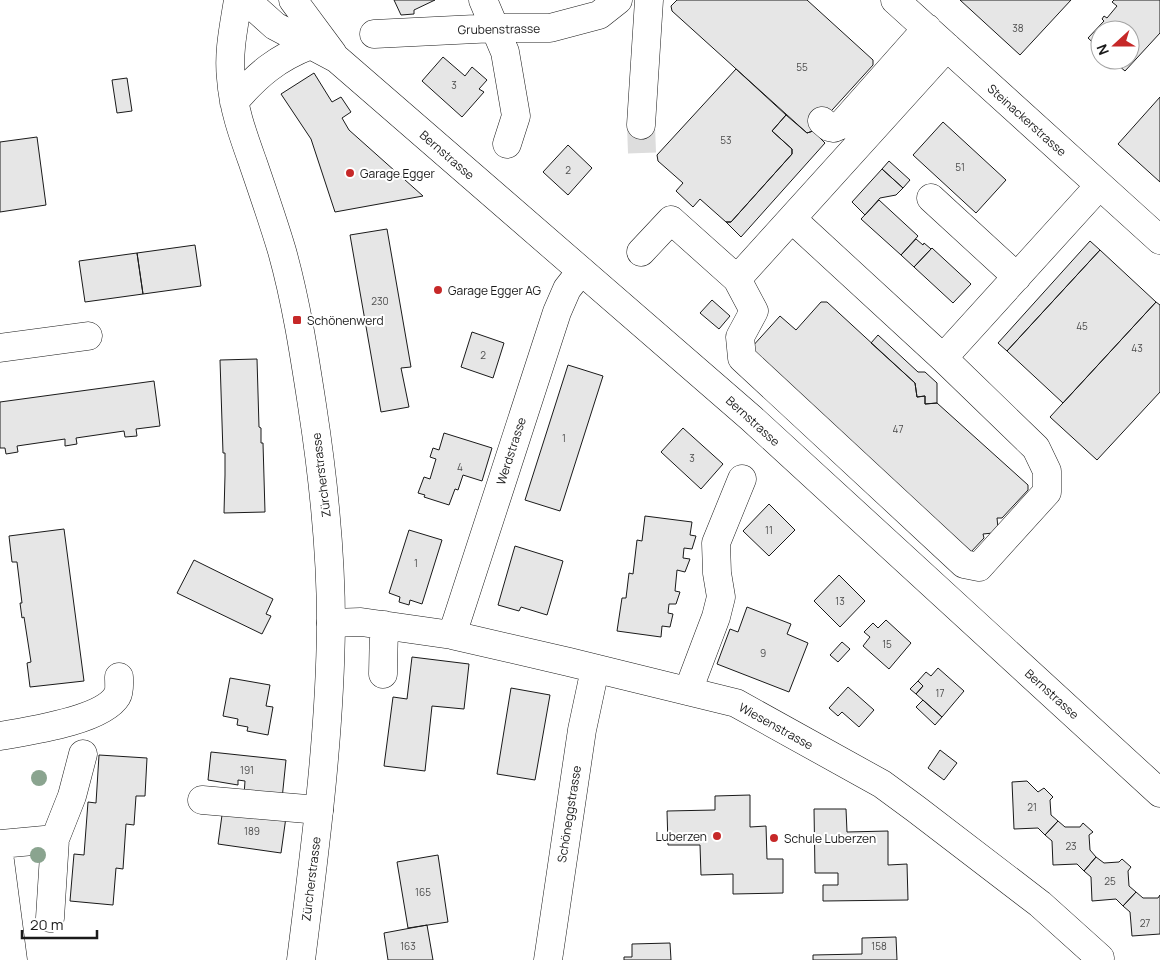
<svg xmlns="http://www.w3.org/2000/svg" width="1160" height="960" font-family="Manrope,sans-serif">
  <rect width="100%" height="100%" fill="#fff"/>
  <!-- building -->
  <path fill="#e6e6e6" stroke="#1a1a1a" d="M394 0H435L414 10V14L401 15Z
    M677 0H807L873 60V65L813 131 807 133 672 11 671 6Z
    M960 0H1071L1020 55Z
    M1114 0H1160V33L1125 71 1112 60H1130V30H1100V49L1088 38 1104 21 1102 19 1104 16 1107 18 1117 6 1112 2Z
    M443 57 465 76 472 67 487 80 479 89 484 92 462 117 422 81Z
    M736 69 786 115 772 131 792 149V154L731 222H726L700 199 693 207 676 191 683 183 658 161 657 155Z
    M314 73 332 102 341 97 351 112 342 118 349 130 423 196 335 212 311 139 281 94Z
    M127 78 132 111 117 113 112 80Z
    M1160 97V182L1118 144Z
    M786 115 807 133 813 131 825 143 741 237 726 222H731L792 154V149L772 131Z
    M943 122 1006 180 976 213 913 155Z
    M37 137 46 205 0 212V142Z
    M568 145 592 168 568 195 543 172Z
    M889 161 910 180 903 188 882 169Z
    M882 169 903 188 896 195 880 198 865 215 852 202Z
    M879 200 918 236 901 255 861 219Z
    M387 229 411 367 401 368 409 407 381 412 350 235Z
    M916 239 923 245 924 243 931 249 914 267 901 255Z
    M1090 241 1100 250 1007 351 998 343Z
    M195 245 201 286 143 294 137 253Z
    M932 248 971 284 953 303 914 267Z
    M1100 250 1156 302 1063 403 1007 351Z
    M137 253 143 294 85 302 79 261Z
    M712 300 730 316 719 329 700 313Z
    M821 302H827L915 383 917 397 925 396V404L937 403 1028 485V490L1002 518H997L998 528 993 533 983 534 984 538 970 553 751 348 780 316 796 330Z
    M1156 302 1160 305V392L1097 460 1050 417Z
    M472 332 504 343 493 378 461 367Z
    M878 335 918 372H925L937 383V403L925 404V396L917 397 915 383 871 343Z
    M257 359 259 427 261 428V443H263L265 512 224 513 225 475V453H223L220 360Z
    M568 365 603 376 560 511 525 500Z
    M154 381 160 426 136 429 137 436 125 437 124 431 76 438 77 444 65 446V439L17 446 18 452 6 454 5 448H0V402Z
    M683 428 723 464 701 489 661 452Z
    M444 433 492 448 482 481 463 475 458 490 455 489 449 505 424 497 425 495 418 493 424 477 430 479 436 459 430 457 433 448 439 450Z
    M769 504 795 530 769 556 743 531Z
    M645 516 692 522 690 535 696 536 692 549 684 548 683 558 690 559 685 572 677 570 675 591 680 592 676 604H669L668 613 673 614 670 627 662 626 661 637 617 631 622 598H626L629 573 633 574 637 540 642 541Z
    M64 529 84 681 30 687 27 663 31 662 24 617 22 618 20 603H22L17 562H12L9 536Z
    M409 530 442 540 422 604 410 600 409 605 399 602 400 597 389 593Z
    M515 546 563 561 547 615 521 607 519 611 498 605Z
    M194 560 273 599 266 614 271 616 262 634 177 593Z
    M839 575 865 601 840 627 814 601Z
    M747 607 791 624 787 634 808 643 789 692 717 664 730 629 738 632Z
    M886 620 911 643 889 669 863 646 870 637 864 632 873 623 878 628Z
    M842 642 850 649 838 662 830 655Z
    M412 657 469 664 464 709 432 706 425 771 384 766 393 697 407 699Z
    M938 668 964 691 942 717 916 694 923 686 918 681 926 672 931 676Z
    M230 678 270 685 266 706 273 707 268 735 247 731 248 727 237 725 238 719 223 716Z
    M918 681 923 686 916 694 910 689Z
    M848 687 874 710 859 727 842 712 838 716 829 708Z
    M511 688 550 695 535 780 497 774Z
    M923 700 942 717 935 725 916 707Z
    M940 750 957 763 944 780 928 768Z
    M211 752 286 760 282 799 244 795 245 781 238 780V785L208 780Z
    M99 755 147 758 145 796H136L134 825 126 824 123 869 116 868 113 905 70 901 74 854 84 855 88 802 96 803Z
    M1027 781 1038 792 1044 788 1053 797 1050 800 1051 815 1058 821 1045 835 1038 828 1014 829 1012 782Z
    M750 795V827L766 826 767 859H783V893L733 894V874L701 875 700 845H668L667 811 715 810V796Z
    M223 808 286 817 281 853 218 844Z
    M814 809H846L847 832 888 831V865L907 864 908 900 823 901V885H838V873H815Z
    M1058 821 1065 827H1080L1083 823 1093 832 1089 835 1090 850 1096 857 1084 871 1077 864 1053 865 1052 841 1045 835Z
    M438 855 448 922 408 928 397 862Z
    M1096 857 1104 863 1119 862 1122 859 1131 867 1128 871 1129 886 1136 892 1123 906 1116 899 1092 901 1091 877 1084 871Z
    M1136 892 1143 898H1158L1160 895V934L1132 936 1130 912 1123 906Z
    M427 925 433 960H388L384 933Z
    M896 937 897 960H813V955L862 954V938Z
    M670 943 671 960H624V957H632V944Z"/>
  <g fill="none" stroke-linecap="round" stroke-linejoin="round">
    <!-- minor-tunnel -->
    <path stroke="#ddd" stroke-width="28" stroke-dasharray="28 14" stroke-linecap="butt" d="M641 125 642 153"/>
    <defs>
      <path id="minor" d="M483 0 505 52 516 116 507 144
        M895 0 1160 240
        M374 34 496 28H550L599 15 618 0
        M822 121 829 127 834 128 841 125 927 28
        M641 125 649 0
        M931 198 1017 277
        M641 252 671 220 737 279 947 47
        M737 279 754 311 740 337 742 358 964 564 979 567 1047 492V471L1036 448 943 358 792 219
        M0 348 88 336
        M943 358 1099 186
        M331 623 361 622 452 635 569 662 736 703 882 784 916 809 1040 904 1100 958
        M452 635 557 312 567 289 581 271
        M383 674 384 625
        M688 691 716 617 721 597 717 573 716 543 742 479
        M0 736C28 731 102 721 117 696 120 691 119 683 119 677
        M202 800 319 810
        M0 844 55 839
        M0 861 13 960
        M50 918 55 839 72 796 83 754
        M548 960 582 730 595 669"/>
      <path id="major" d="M238 0C234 26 228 52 231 78 233 108 243 135 253 163 263 192 273 221 282 251 296 301 304 353 312 405 323 476 331 551 331 624 330 737 315 848 301 960
        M246 0 275 26 337 59 751 418 1160 793
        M293 0 333 54
        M234 102C257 75 277 58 311 45"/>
    </defs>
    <!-- minor casing -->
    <use href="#minor" stroke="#1a1a1a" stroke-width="29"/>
    <!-- major casing -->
    <use href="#major" stroke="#1a1a1a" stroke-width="29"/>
    <!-- minor -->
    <use href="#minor" stroke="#fff" stroke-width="28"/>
    <!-- major -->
    <use href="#major" stroke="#fff" stroke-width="28"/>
  </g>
  <!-- trees -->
  <g fill="#8aa48f">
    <circle cx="39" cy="778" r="8"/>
    <circle cx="38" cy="855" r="8"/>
  </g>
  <!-- markers -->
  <g fill="#c62828" stroke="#fff" stroke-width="2">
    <circle cx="350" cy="173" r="5"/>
    <circle cx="438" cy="290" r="5"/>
    <rect x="292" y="315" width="10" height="10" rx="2.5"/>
    <circle cx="717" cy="836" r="5"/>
    <circle cx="774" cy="838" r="5"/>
  </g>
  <g text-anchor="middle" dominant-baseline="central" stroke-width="4" stroke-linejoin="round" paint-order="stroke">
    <!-- number labels -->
    <g font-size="10" fill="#4d4d4d">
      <text x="1018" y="28">38</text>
      <text x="802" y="67">55</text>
      <text x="454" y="85">3</text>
      <text x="726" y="140">53</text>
      <text x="960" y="167">51</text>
      <text x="568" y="170">2</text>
      <text x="380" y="301">230</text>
      <text x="1082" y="326">45</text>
      <text x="1137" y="348">43</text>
      <text x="483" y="355">2</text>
      <text x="898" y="429">47</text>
      <text x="564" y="438">1</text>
      <text x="692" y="458">3</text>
      <text x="460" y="467">4</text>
      <text x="769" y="530">11</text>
      <text x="416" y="563">1</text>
      <text x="840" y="601">13</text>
      <text x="887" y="644">15</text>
      <text x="763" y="653">9</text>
      <text x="940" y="693">17</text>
      <text x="247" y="770">191</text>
      <text x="1032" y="807">21</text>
      <text x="252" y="831">189</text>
      <text x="1071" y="846">23</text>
      <text x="1110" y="881">25</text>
      <text x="423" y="892">165</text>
      <text x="1145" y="923">27</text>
      <text x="408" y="946">163</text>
      <text x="879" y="946">158</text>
    </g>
    <!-- street labels -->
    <g font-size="12" fill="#1a1a1a" stroke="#fff">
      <text transform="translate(499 29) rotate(-1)">Grubenstrasse</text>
      <text transform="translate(1027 120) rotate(42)">Steinackerstrasse</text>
      <text transform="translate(447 155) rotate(41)">Bernstrasse</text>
      <text transform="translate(753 421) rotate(42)">Bernstrasse</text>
      <text transform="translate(511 451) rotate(-72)">Werdstrasse</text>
      <text transform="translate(321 475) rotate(-97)">Zürcherstrasse</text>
      <text transform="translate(1052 694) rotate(42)">Bernstrasse</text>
      <text transform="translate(776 726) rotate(29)">Wiesenstrasse</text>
      <text transform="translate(569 814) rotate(-81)">Schöneggstrasse</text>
      <text transform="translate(311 879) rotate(-83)">Zürcherstrasse</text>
    </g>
    <!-- poi labels -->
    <g font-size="12" fill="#1a1a1a" stroke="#fff" text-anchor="start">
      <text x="360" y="173">Garage Egger</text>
      <text x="448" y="290">Garage Egger AG</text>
      <text x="307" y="320">Schönenwerd</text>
      <text x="707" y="836" text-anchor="end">Luberzen</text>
      <text x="784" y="838">Schule Luberzen</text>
    </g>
  </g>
  <!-- north arrow -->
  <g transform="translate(1115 45) rotate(249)"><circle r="24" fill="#ffffff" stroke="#a3a3a3"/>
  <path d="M0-4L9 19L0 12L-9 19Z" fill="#c62828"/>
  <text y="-8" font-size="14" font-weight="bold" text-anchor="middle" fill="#1a1a1a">N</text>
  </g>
  <!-- scale -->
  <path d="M22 930v8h75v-8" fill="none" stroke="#1a1a1a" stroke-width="2.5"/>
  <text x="30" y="930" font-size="15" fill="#1a1a1a" stroke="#ffffff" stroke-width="4" paint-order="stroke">20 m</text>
</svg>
